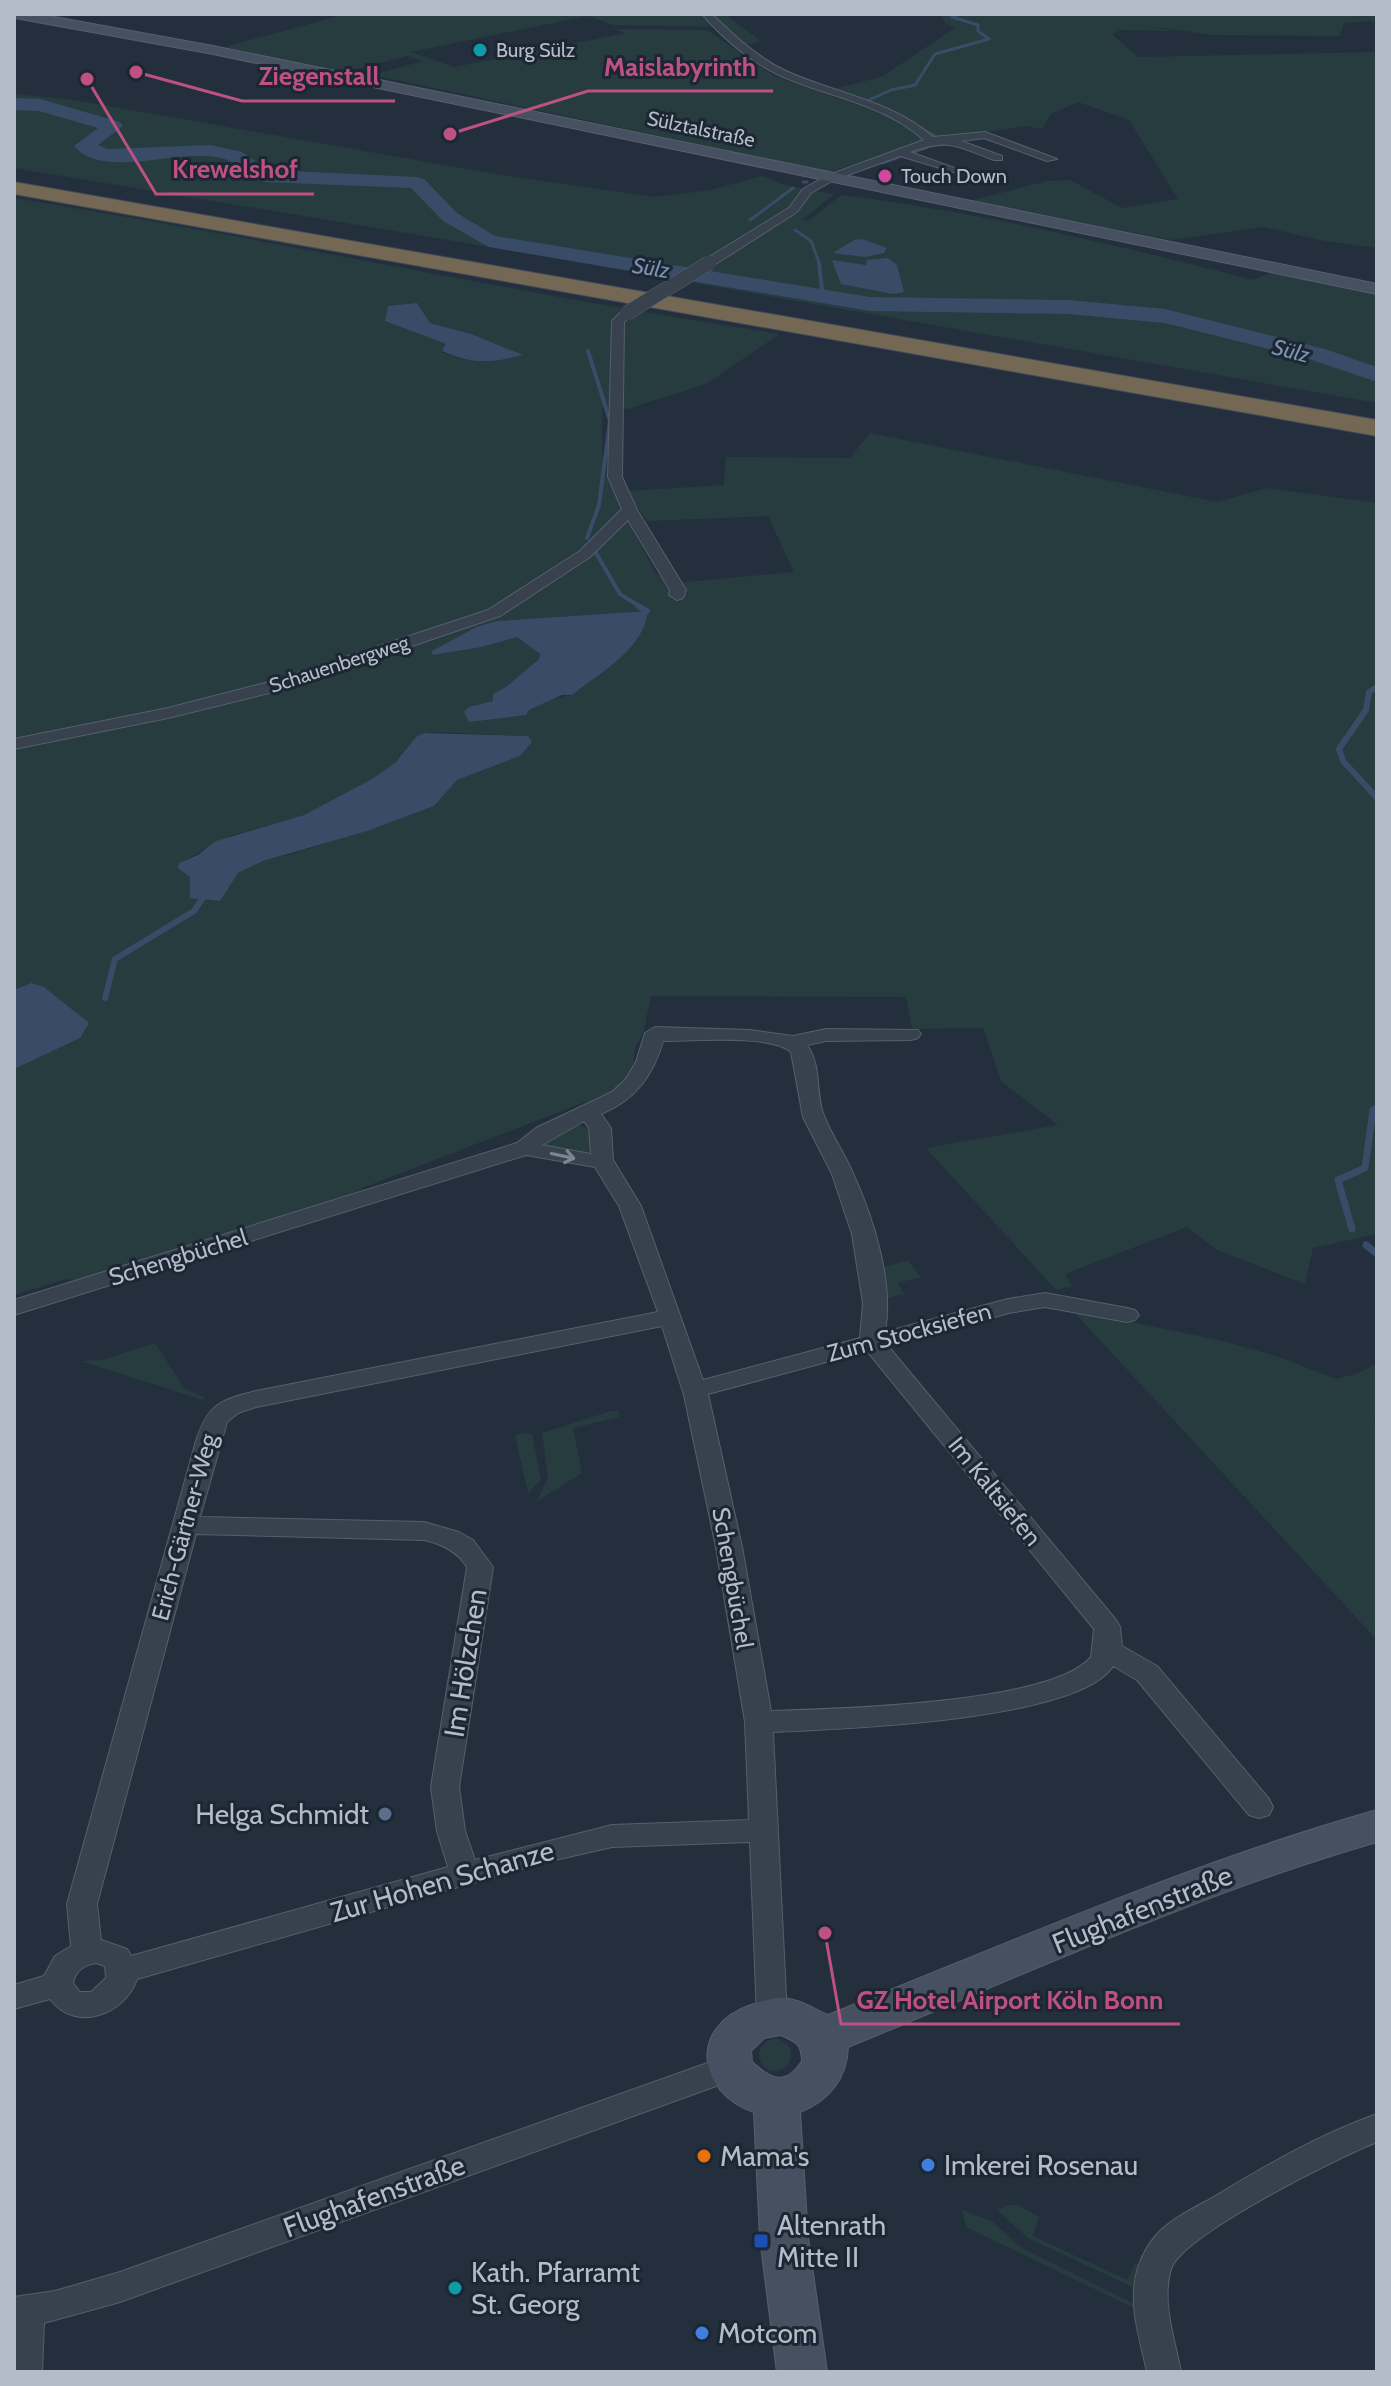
<svg xmlns="http://www.w3.org/2000/svg" width="1391" height="2386" font-family="Cabin,sans-serif">
  <rect width="100%" height="100%" fill="#242f3e"/>
  <!-- green -->
  <path fill="#263c3f" fill-rule="evenodd" d="M346 14H725L761 41 745 45 719 27 614 25 588 16 411 52 454 67 626 33 614 29 707 30 774 76 884 114 912 128 923 138V142L829 172 373 75 423 61 407 56 345 72 225 47Z
    M940 14H1377V21L1344 23 1340 36 1212 35 1149 26 1170 31 1121 30 1112 34 1138 57 1377 52V248L1325 241 1263 227 1172 240 970 201 1047 181 1070 180 1122 208 1178 199 1129 120 1078 102 1051 114 1042 129 1027 126 936 139 856 96 835 89 883 76 955 28 945 23Z
    M14 94 74 100 501 175 655 197 710 190 762 176 784 185 834 194 802 220H809L841 195C981 212 1117 245 1253 280L1273 272 1377 293V368L1253 331 1179 315 1113 305 870 300 891 310C967 310 1046 307 1123 316 1210 327 1294 353 1377 380V403L484 246 14 168Z
    M14 198C270 239 523 295 780 334L706 384 627 409 602 408V455L609 484 656 574 675 583 794 572 768 516 647 521 627 491 724 485 726 457 850 458 870 433 1217 502 1267 488 1377 503V1234L1313 1248 1305 1284 1217 1250 1187 1227 1065 1274 1072 1286 1056 1290 926 1148 1058 1125 1001 1081 983 1028 912 1029 906 997 651 996 644 1031 635 1047 633 1067 619 1089 362 1188 356 1198 82 1283 67 1279 14 1295V1069L21 1064 31 983 14 990ZM416 304 430 323 471 334 521 355C487 363 475 365 442 352L447 344 385 321ZM646 611 572 695C557 696 545 704 530 709 512 716 491 713 474 722L464 712 493 701V694L506 687 539 659 540 654 517 637 482 647 433 655V651L476 627 497 621ZM432 732 527 736 532 742 520 756 457 780 434 806 295 853 263 861 237 873 224 893 190 898V877L180 863 230 836 304 815 372 779 395 763 416 737Z
    M578 1124 591 1131 594 1148 586 1153 547 1147 543 1143Z
    M908 1261 921 1277 898 1283 904 1294 884 1299 881 1267Z
    M1072 1310 1223 1341 1282 1358 1336 1379 1359 1373 1377 1363V1412L1374 1418 1377 1420V1640Z
    M155 1343 185 1389 204 1397 203 1400 81 1361 102 1360Z
    M611 1411H619V1417L573 1428 582 1473 537 1501 548 1478 542 1433Z
    M526 1433 532 1434 541 1480 528 1493 515 1435Z
    M759 2055a16 16 0 1 1 32 0a16 16 0 1 1-32 0Z
    M1008 2205H1018L1039 2217 1033 2236 1127 2280 1135 2263 1141 2265 1135 2288 1028 2238 997 2210Z
    M962 2210 993 2222 1020 2247 1132 2303 1136 2309 966 2227Z"/>
  <!-- water -->
  <path fill="#394c67" d="M862 239 887 248 884 253 865 257 833 253 854 240Z
    M888 258 897 265 904 292 893 294 841 284 832 260 866 265 867 260Z
    M417 303 430 323 471 334 523 355C489 363 475 365 442 351L446 344 385 321 388 306Z
    M647 611C647 647 598 674 572 695H562L529 710 526 715 469 722 464 712 469 707 493 701V694L506 687 539 659 540 654 517 637 482 647 433 655 432 651 476 627 497 621Z
    M424 733 528 736 532 742 520 756 457 780 434 806 367 831 263 861 238 873 220 901 190 898V877L178 868 179 863 198 855 216 841 304 815 372 779 395 763 416 737Z
    M31 983 44 987 89 1023 80 1038 14 1069V990Z"/>
  <g fill="none" stroke-linecap="round" stroke-linejoin="round">
    <!-- stream-far3 -->
    <path stroke="#394c67" stroke-width="3" d="M874 104 867 101 891 90 915 85 935 54 989 39 978 31V25L952 17 959 14
      M900 116 940 139
      M914 152 938 143
      M882 163 899 157
      M803 182H807
      M750 220 793 188
      M795 230 811 241 820 265"/>
    <!-- stream-far2 -->
    <path stroke="#394c67" stroke-width="4" d="M819 263 823 298
      M587 538 599 505 610 421 588 351
      M596 553 620 594 642 608"/>
    <!-- stream-far1 -->
    <path stroke="#394c67" stroke-width="6" d="M638 606 647 611 642 615
      M1377 687 1369 692 1366 710 1339 749 1343 761 1377 798
      M105 998 115 959 194 911 206 893"/>
    <!-- stream -->
    <path stroke="#394c67" stroke-width="7" d="M1352 1229 1338 1180 1365 1168 1373 1110 1377 1108
      M1366 1245 1377 1254"/>
    <!-- river -->
    <path fill="#394c67" fill-rule="evenodd" d="M14 98 40 99 120 122 123 126 98 145 107 149 210 145 242 152 268 170 417 177 424 179 457 213 495 236 870 297 1068 300 1165 309 1325 349 1377 367V382L1309 359 1165 323 1068 314 870 311 489 247 443 221 411 188 265 182C248 178 238 162 221 158 182 147 103 181 74 146L98 128 39 111 14 110Z"/>
    <defs>
      <path id="minor" d="M702 14H712C734 36 758 58 786 71 836 94 891 100 933 137L985 132 1057 159 1047 161 984 138 961 141 1002 156V160H994C956 146 950 138 910 152L957 169V173L900 156 834 180 811 193 797 212 714 265H706V259L789 208 803 189 826 176 924 140C883 103 827 97 779 75 750 61 723 38 702 14Z
        M623 310 633 313 624 322 622 477 637 510 686 590 683 598 677 600 669 595 670 590 628 520 590 557 500 616 285 689 168 718 14 749V739L168 708 273 681 488 610 580 551 622 509 608 477 612 321Z
        M655 1027 750 1030 793 1036 826 1029 918 1030 921 1034 918 1038 911 1040 826 1041 807 1045C821 1065 816 1088 822 1110 829 1132 843 1150 852 1171 873 1217 894 1281 885 1332L1008 1299 1045 1293 1127 1308 1135 1310 1139 1315 1135 1320 1127 1322 1045 1307 1009 1313 888 1346 1116 1620 1120 1627 1122 1646 1157 1666 1269 1799 1273 1807 1269 1815 1259 1818 1249 1815 1137 1680 1113 1666C1079 1721 839 1729 773 1732L787 2016 783 2025 772 2029 761 2025 757 2016 750 1842 612 1847 546 1862 137 1979C125 2015 75 2033 50 1999L14 2009V1985L44 1976 55 1956 71 1946 67 1904 196 1441C208 1404 220 1400 256 1391L658 1312 619 1206 595 1167 526 1155 14 1315V1300L517 1143 536 1128 612 1092 626 1079 636 1062 645 1033ZM663 1041C692 1041 770 1034 791 1052L803 1117 832 1174 852 1234 863 1303 860 1338 703 1380 641 1206 613 1160 611 1128 601 1114C635 1100 653 1076 663 1041ZM584 1121 589 1128 591 1154 542 1145ZM662 1326 684 1395 716 1547 745 1722 749 1820 612 1825 475 1860 465 1831 459 1787 493 1567 473 1540 459 1532 424 1522 200 1517 227 1422 238 1413 256 1407ZM867 1351 1094 1629 1091 1657C1052 1704 835 1709 771 1711L742 1547 708 1394ZM196 1534 424 1540C442 1544 457 1551 467 1567L431 1787 437 1831 448 1867 131 1956 127 1949 101 1940 97 1904ZM96 1963 105 1966 106 1978 91 1992H80L73 1983C75 1971 85 1965 96 1963Z
        M730 2055 741 2059 746 2068 741 2077 120 2302 44 2323 42 2372H14V2297L55 2291 120 2272Z
        M1377 2114V2142C1339 2157 1182 2235 1171 2269 1161 2302 1175 2340 1181 2372H1147C1140 2340 1127 2301 1138 2268 1142 2255 1150 2241 1160 2231 1175 2217 1194 2208 1212 2198 1265 2166 1318 2135 1377 2114Z"/>
      <path id="secondary" d="M14 14H38L213 46 1377 284V294L213 54 15 18Z
        M1377 1810V1842C1196 1894 1022 1976 848 2047 847 2078 829 2101 800 2112L808 2238 827 2372H777L760 2238 754 2112C696 2092 689 2026 751 2005 760 2002 771 1998 781 1998 797 1998 814 2009 828 2015 1010 1943 1189 1863 1377 1810ZM781 2035C795 2041 802 2044 802 2061 786 2087 770 2079 752 2062L751 2051 764 2038Z"/>
      <path id="motorway" d="M14 182 1377 420V436L14 194Z"/>
    </defs>
    <!-- minor casing -->
    <use href="#minor" stroke="#565f6c" stroke-width="2"/>
    <!-- secondary casing -->
    <use href="#secondary" stroke="#565f6c" stroke-width="2"/>
    <!-- motorway casing -->
    <use href="#motorway" stroke="#434c59" stroke-width="2"/>
    <!-- minor -->
    <use href="#minor" fill="#38414e" fill-rule="evenodd"/>
    <!-- secondary -->
    <use href="#secondary" fill="#465061" fill-rule="evenodd"/>
    <!-- motorway -->
    <use href="#motorway" fill="#746855" fill-rule="evenodd"/>
    <defs>
      <path id="minor-bridge-far1" d="M706 265 710 262"/>
      <path id="minor-bridge" d="M627 313 709 263"/>
    </defs>
    <!-- minor-bridge-far1 casing -->
    <use href="#minor-bridge-far1" stroke="#565f6c" stroke-width="12" stroke-linecap="butt"/>
    <!-- minor-bridge casing -->
    <use href="#minor-bridge" stroke="#565f6c" stroke-width="15" stroke-linecap="butt"/>
    <!-- minor-bridge-far1 -->
    <use href="#minor-bridge-far1" stroke="#38414e" stroke-width="11"/>
    <!-- minor-bridge -->
    <use href="#minor-bridge" stroke="#38414e" stroke-width="14"/>
  </g>
  <!-- one-way arrows -->
  <defs><path id="oneway-shaft" d="M-6 0H5M1.5-3L5.5 0L1.5 3" fill="none" stroke-width="1.6" stroke-linecap="round" stroke-linejoin="round" transform="scale(2)"/></defs>
  <use stroke="#7c8592" href="#oneway-shaft" transform="translate(563 1156) rotate(12)"/>
  <!-- markers -->
  <g fill="#0f9aa8" stroke="#1d2633" stroke-width="3">
    <circle cx="480" cy="50" r="8"/>
    <circle cx="455" cy="2288" r="8"/>
  </g>
  <circle fill="#d1479c" stroke="#1d2633" stroke-width="3" cx="885" cy="176" r="8"/>
  <circle fill="#5c6f8a" stroke="#1d2633" stroke-width="3" cx="385" cy="1814" r="8"/>
  <circle fill="#e8710a" stroke="#1d2633" stroke-width="3" cx="704" cy="2156" r="8"/>
  <g fill="#3f7fe0" stroke="#1d2633" stroke-width="3">
    <circle cx="928" cy="2165" r="8"/>
    <circle cx="702" cy="2333" r="8"/>
  </g>
  <rect fill="#1a4fb4" stroke="#1d2633" stroke-width="3" x="753" y="2233" width="16" height="16" rx="4"/>
  <g text-anchor="middle" dominant-baseline="central" stroke-width="6" stroke-linejoin="round" paint-order="stroke">
    <!-- far-poi labels -->
    <g font-size="20" fill="#b4bcc9" stroke="#1d2633" text-anchor="start">
      <text x="496" y="50">Burg Sülz</text>
      <text x="901" y="176">Touch Down</text>
    </g>
    <!-- far-street labels -->
    <g font-size="20" fill="#b4bcc9" stroke="#1d2633">
      <text transform="translate(701 129) rotate(12)">Sülztalstraße</text>
      <text transform="translate(339 664) rotate(-18)">Schauenbergweg</text>
    </g>
    <!-- far-water labels -->
    <g font-size="22" font-style="italic" fill="#7c92b1" stroke="#1d2633">
      <text transform="translate(651 268) rotate(9)">Sülz</text>
      <text transform="translate(1291 351) rotate(15)">Sülz</text>
    </g>
    <!-- street labels -->
    <g font-size="24" fill="#b4bcc9" stroke="#1d2633">
      <text transform="translate(178 1257) rotate(-17)">Schengbüchel</text>
      <text transform="translate(909 1332) rotate(-15)">Zum Stocksiefen</text>
      <text transform="translate(995 1491) rotate(51)">Im Kaltsiefen</text>
      <text transform="translate(184 1527) rotate(-75)">Erich-Gärtner-Weg</text>
      <text transform="translate(733 1578) rotate(80)">Schengbüchel</text>
    </g>
    <!-- near-street labels -->
    <g font-size="28" fill="#b4bcc9" stroke="#1d2633">
      <text transform="translate(465 1663) rotate(-81)">Im Hölzchen</text>
      <text transform="translate(442 1881) rotate(-16)">Zur Hohen Schanze</text>
      <text transform="translate(1142 1909) rotate(-22)">Flughafenstraße</text>
      <text transform="translate(374 2196) rotate(-20)">Flughafenstraße</text>
    </g>
    <!-- near-poi labels -->
    <g font-size="28" fill="#b4bcc9" stroke="#1d2633" text-anchor="start">
      <text x="369" y="1814" text-anchor="end">Helga Schmidt</text>
      <text x="720" y="2156">Mama's</text>
      <text x="944" y="2165">Imkerei Rosenau</text>
      <text x="777" y="2225">Altenrath<tspan x="777" dy="32">Mitte II</tspan></text>
      <text x="471" y="2272">Kath. Pfarramt<tspan x="471" dy="32">St. Georg</tspan></text>
      <text x="718" y="2333">Motcom</text>
    </g>
  </g>
  <!-- callouts -->
  <path fill="none" stroke="#bd5182" stroke-width="3" d="M450 134L588 91H773M136 72L242 101H395M87 79L156 194H314M825 1933L841 2024H1180"/>
  <g fill="#bd5182" stroke="#1d2633" stroke-width="3">
    <circle cx="450" cy="134" r="8"/>
    <circle cx="136" cy="72" r="8"/>
    <circle cx="87" cy="79" r="8"/>
    <circle cx="825" cy="1933" r="8"/>
  </g>
  <g font-size="26" text-anchor="middle" font-weight="bold" fill="#bd5182" stroke="#1d2633" stroke-width="6" stroke-linejoin="round" paint-order="stroke">
    <text x="680" y="76">Maislabyrinth</text>
    <text x="319" y="85">Ziegenstall</text>
    <text x="235" y="178">Krewelshof</text>
    <text x="1010" y="2009">GZ Hotel Airport Köln Bonn</text>
  </g>
  <!-- border -->
  <rect width="1391" height="2386" fill="none" stroke="#b4bcc9" stroke-width="32"/>
</svg>
